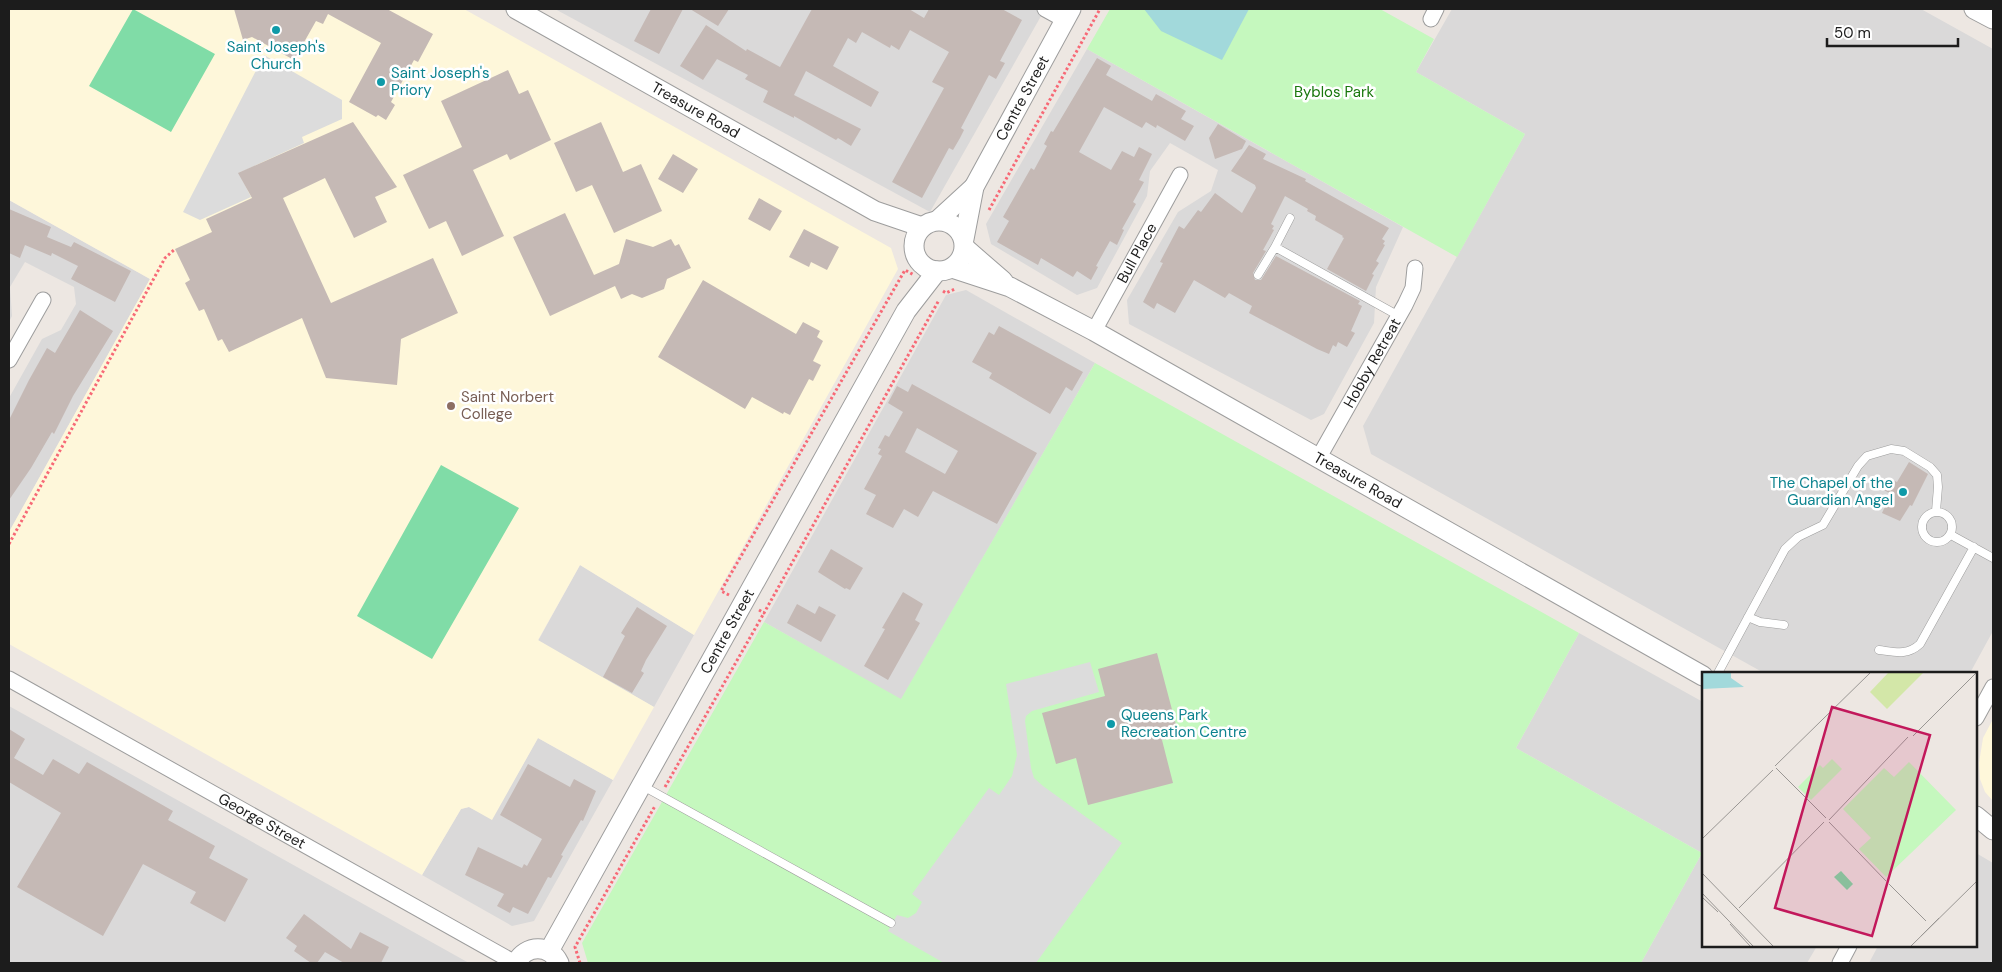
<svg xmlns="http://www.w3.org/2000/svg" width="2002" height="972" font-family="'DM Sans',sans-serif">
  <rect width="100%" height="100%" fill="#ede7e2"/>
  <!-- residential -->
  <path fill="#dad9d9" d="M555 9H1045L930 212Z
    M1452 9H1921L1993 49V631L1970 673H1764L1371 454 1363 426 1525 134 1416 72Z
    M1087 49 1403 227 1376 287 1374 323 1324 414 1311 420 1129 324 1127 300 1178 212 1211 191 1218 170 1170 143 1150 171 1147 196 1097 288 1077 295 991 244 986 224Z
    M9 200 150 279 9 532V398L42 339 61 330 76 304 74 287 25 262 10 287 12 316 9 322Z
    M966 290 1095 363 901 700 764 622 946 295Z
    M580 565 694 635 654 707 538 641Z
    M1579 633 1703 702V946H1817L1807 963H1641L1702 853 1516 748Z
    M9 706 469 963H9Z
    M538 738 613 780 534 921 512 926 422 875 461 809 469 807 492 819Z
    M1976 853 1993 863V963H1869L1878 946H1976Z"/>
  <!-- education -->
  <path fill="#fef7da" d="M9 9H464L891 248 898 269 694 635 580 565 538 640 654 707 613 780 538 738 492 820 469 807 461 809 422 875 9 644V532L150 279 9 200Z
    M1993 719V801L1985 792 1980 779 1979 763 1983 738Z"/>
  <!-- park -->
  <path fill="#c5f8be" d="M1110 9H1380L1434 39 1416 72 1525 134 1457 257 1087 49Z
    M1095 363 1579 633 1516 748 1702 853 1641 963H588L582 943 764 622 901 699Z"/>
  <!-- pitch -->
  <path fill="#80dca7" d="M133 9 215 54 171 132 89 86Z
    M441 465 519 508 432 659 357 616Z"/>
  <!-- parking -->
  <path fill="#dcdcdc" d="M264 55 342 100V119L302 137 304 143 239 173 251 197 200 220 183 212Z
    M1090 662 1099 692 1032 711 1026 716 1025 721 1031 768 1034 778 1043 786 1122 843 1036 963H944L888 931 897 915 908 918 916 913 922 902 912 894 989 788 999 795 1012 776 1017 755 1006 684Z"/>
  <!-- water -->
  <path fill="#a2d9db" d="M1144 9H1249L1222 60 1161 31Z"/>
  <!-- building -->
  <path fill="#c5b9b5" fill-rule="evenodd" d="M234 9H387L433 34 418 62 414 60 391 102 395 105 386 120 378 115 376 117 349 102 381 43 328 14 323 24 316 21 294 60 252 37 243 40Z
    M651 9H683L659 54 634 41Z
    M690 9H729L718 26Z
    M812 9H909L924 18 929 9H1002L1022 20 1000 61 1005 63 996 79 989 75 961 128 964 130 960 138 953 150 949 148 922 198 892 182 944 88 932 82 949 52 910 30 899 50 891 45 890 48 862 32 856 43 848 38 833 66 879 92 871 107 806 71 794 95 861 129 851 146 838 138 836 140 794 116V118L763 102 768 91 745 79 748 75 717 59 703 80 680 66 706 25 746 51 747 49 780 67Z
    M1097 58 1111 66 1106 75 1152 101 1156 94 1186 111 1181 119 1194 126 1185 141 1157 125 1156 128 1146 122 1142 128 1104 107 1079 152 1111 170 1122 151 1134 157 1139 147 1152 154 1139 180 1144 182 1133 202 1136 204 1122 229 1124 230 1117 245 1110 241 1096 266 1098 267 1091 280 1077 271 1073 277 1041 258 1038 265 997 242 1009 221 1003 217 1031 168 1034 170 1047 146 1044 144 1051 131 1053 132Z
    M508 70 519 94 528 90 551 140 510 160 507 154 473 170 504 236 462 256 446 221 429 229 403 175 462 147 441 101Z
    M353 122 397 187 375 197 387 222 354 238 325 178 283 198 331 303 433 258 458 313 401 339 397 385 326 378 302 318 229 352 222 339 218 341 204 309 199 311 185 283 190 280 175 249 212 232 206 219 252 198 238 173Z
    M601 122 623 172 641 164 662 211 614 233 592 185 576 192 554 143Z
    M1218 124 1246 141 1242 149 1215 159 1209 138Z
    M1249 145 1266 154 1263 159 1306 179 1305 181 1389 228 1382 239 1385 241 1383 244 1385 245 1376 261 1379 263 1372 274 1374 275 1366 291 1327 269 1344 238 1342 237 1343 236 1315 220 1316 216 1307 211 1308 209 1285 196 1271 224 1274 226 1272 229 1274 230 1263 250 1266 251 1253 273 1255 280H1261L1276 256 1360 301 1358 304 1362 306 1351 331 1355 333 1347 347 1338 342 1336 347 1333 345 1329 354 1317 349 1249 313 1252 306 1229 293 1225 298 1194 280 1175 313 1157 303 1154 309 1143 302 1163 263 1160 262 1179 226 1184 229 1198 210 1201 212 1215 193 1242 213 1256 188 1255 185 1231 171Z
    M673 154 698 169 683 193 658 179Z
    M759 198 782 211 770 231 748 219Z
    M9 209 51 227 47 237 71 247 74 242 131 271 115 302 71 279 78 266 52 253 51 256 25 245 20 258 9 253Z
    M565 213 594 275 619 264 626 239 653 247 671 239 675 246 679 244 691 268 667 279 664 289 642 298 632 294 621 299 615 286 550 316 513 237Z
    M804 229 839 247 827 270 811 262 809 267 789 257Z
    M703 280 796 334 803 322 820 331 817 337 823 341 813 361 821 365 813 381 809 379 790 415 784 412 783 414 752 397 745 409 658 357Z
    M80 310 113 331 73 396 54 434 52 432 31 468 9 500V420L29 380 47 348 55 353Z
    M999 326 1083 372 1072 391 1066 387 1050 414 989 378 992 373 972 362 989 332 994 335Z
    M912 384 1037 453 997 524 933 491 918 517 904 509 893 528 866 514 876 495 864 489 882 456 878 454 881 449 878 448 885 435 889 437 903 412 888 403 897 386 908 392ZM917 428 958 451 945 474 905 452Z
    M1909 462 1928 474 1912 506 1910 505 1900 521 1882 513 1891 494 1882 489 1888 478 1897 482Z
    M831 549 863 568 850 590 846 588 845 589 818 572Z
    M903 592 923 604 915 620 920 623 888 680 864 666 885 629 882 628Z
    M797 604 815 614 819 606 836 615 821 642 787 623Z
    M637 607 667 626 646 660 641 671 644 673 632 693 603 677 625 636 621 633Z
    M1157 653 1179 736 1162 740 1173 783 1088 805 1076 758 1056 764 1042 713 1105 696 1098 669Z
    M9 729 25 739 14 758 43 775 53 759 79 774 87 762 173 811 168 820 215 846 209 858 248 879 225 922 190 903 196 892 143 864 103 936 17 887 61 813 9 782Z
    M528 764 570 787 574 779 596 791 583 821 581 820 561 855 563 856 551 878 548 877 528 914 513 907 510 913 497 906 504 894 465 875 478 847 522 868 524 864 527 866 542 839 500 815Z
    M304 914 351 949 360 932 389 947 381 963H344L325 952 317 963H311L294 951 297 946 286 938Z"/>
  <g fill="none" stroke-linecap="round" stroke-linejoin="round">
    <defs>
      <path id="service" d="M1275 247 1290 218
        M1258 275 1275 247 1399 316
        M1922 527a15 15 0 1 1 30 0a15 15 0 1 1-30 0Z
        M1951 535 1993 558
        M1748 617 1760 622 1784 625
        M1879 650C1895 652 1907 656 1920 644L1974 547
        M1718 673 1785 549 1798 537 1823 525 1858 466 1867 456 1891 449 1904 451 1930 467 1937 475 1938 487 1936 511
        M641 785 891 923"/>
      <g id="minor">
        <path d="M1045 9 1065 20"/>
        <path d="M1431 19 1436 9"/>
        <path id="s1" d="M1094 331 1180 175"/>
        <path d="M9 360 43 300"/>
        <path id="s2" d="M1319 457 1405 305 1413 288 1415 268"/>
        <path id="s3" d="M9 679 515 963"/>
        <path d="M1976 718 1993 687"/>
        <path d="M1840 963 1849 946"/>
      </g>
      <g id="tertiary">
        <path id="s4" d="M516 9 875 211 922 227"/>
        <path d="M1974 9 1993 19"/>
        <path d="M938 220 974 187"/>
        <circle cx="939" cy="246" r="25"/>
        <path id="s5" d="M964 239 974 187 1071 9"/>
        <path d="M965 248 1003 281"/>
        <path id="s6" d="M952 268 1010 287 1094 331 1703 676"/>
        <path d="M1976 816 1993 830"/>
        <path id="s7" d="M549 951 906 311 937 271"/>
        <path d="M516 963C526 944 550 944 559 963"/>
      </g>
    </defs>
    <!-- service casing -->
    <use href="#service" stroke="#9d9d9d" stroke-width="9"/>
    <!-- minor casing -->
    <use href="#minor" stroke="#9d9d9d" stroke-width="17"/>
    <!-- tertiary casing -->
    <use href="#tertiary" stroke="#9d9d9d" stroke-width="21"/>
    <!-- path -->
    <path stroke="#f76976" stroke-width="3" stroke-dasharray="2.5 2.5" stroke-linecap="butt" d="M989 210 1100 9
      M943 291 946 293 955 289
      M9 544 165 258 175 249
      M729 595 721 591 905 270 914 275
      M759 610 764 613 939 300
      M665 787 764 613
      M580 963 575 947 655 806"/>
    <!-- service -->
    <use href="#service" stroke="#fff" stroke-width="8"/>
    <!-- minor -->
    <use href="#minor" stroke="#fff" stroke-width="15"/>
    <!-- tertiary -->
    <use href="#tertiary" stroke="#fff" stroke-width="19"/>
  </g>
  <!-- markers -->
  <g fill="#0f9aa8" stroke="#fff" stroke-width="2">
    <circle cx="276" cy="30" r="5"/>
    <circle cx="381" cy="82" r="5"/>
    <circle cx="1903" cy="492" r="5"/>
    <circle cx="1111" cy="724" r="5"/>
  </g>
  <circle fill="#8d6e63" stroke="#fff" stroke-width="2" cx="451" cy="406" r="5"/>
  <g text-anchor="middle" dominant-baseline="central" stroke-width="5" stroke-linejoin="round" paint-order="stroke">
    <!-- culture labels -->
    <g font-size="15" fill="#0d838f" stroke="#fff" text-anchor="start">
      <text x="276" y="47" text-anchor="middle">Saint Joseph's<tspan x="276" dy="17">Church</tspan></text>
      <text x="391" y="73">Saint Joseph's<tspan x="391" dy="17">Priory</tspan></text>
      <text x="1893" y="483" text-anchor="end">The Chapel of the<tspan x="1893" dy="17">Guardian Angel</tspan></text>
      <text x="1121" y="715">Queens Park<tspan x="1121" dy="17">Recreation Centre</tspan></text>
    </g>
    <!-- park labels -->
    <g font-size="15" fill="#19770d" stroke="#fff">
      <text x="1334" y="92">Byblos Park</text>
    </g>
    <!-- street labels -->
    <g font-size="15" fill="#1c1c1c" stroke="#fff">
      <text stroke="none"><textPath href="#s5" startOffset="154">Centre Street</textPath></text>
      <text stroke="none"><textPath href="#s4" startOffset="206">Treasure Road</textPath></text>
      <text stroke="none"><textPath href="#s1" startOffset="89">Bull Place</textPath></text>
      <text stroke="none"><textPath href="#s2" startOffset="108">Hobby Retreat</textPath></text>
      <text stroke="none"><textPath href="#s6" startOffset="459">Treasure Road</textPath></text>
      <text stroke="none"><textPath href="#s7" startOffset="366">Centre Street</textPath></text>
      <text stroke="none"><textPath href="#s3" startOffset="290">George Street</textPath></text>
    </g>
    <!-- education labels -->
    <g font-size="15" fill="#785e54" stroke="#fff" text-anchor="start">
      <text x="461" y="397">Saint Norbert<tspan x="461" dy="17">College</tspan></text>
    </g>
  </g>
  <!-- overview -->
  <g transform="translate(1702 672)">
    <rect width="275" height="275" fill="#ede7e2"/>
    <path d="M186 1H221L185 37 168 20Z" fill="#d3e7a8"/>
    <path d="M130 87 140 97 109 128 96 115 118 93 121 96ZM207 90 254 138 184 205 157 177 169 166 141 137 182 96 192 105Z" fill="#c5f8be"/>
    <path d="M139 199 151 212 145 218 132 205Z" fill="#80dca7"/>
    <path d="M0 1H29V6L42 15 0 17Z" fill="#a2d9db"/>
    <path fill="none" stroke="#999693" stroke-width="1" d="M211 64 274 1M73 94 168 1M74 96 124 146M127 148 206 65M127 150 184 209M0 167 71 98M0 201 71 274M187 212 224 249M0 221 51 274M0 225 16 240M37 236 122 150M28 252 48 274M219 264 237 246M209 274 275 209"/>
    <path fill="#c2185b" fill-opacity="0.15" stroke="#c2185b" stroke-width="2.5" d="M130 35 228 63 170 264 73 236Z"/>
    <rect width="275" height="275" fill="none" stroke="#1c1c1c" stroke-width="2.5"/>
  </g>
  <!-- border -->
  <rect width="2002" height="972" fill="none" stroke="#1c1c1c" stroke-width="20"/>
  <!-- scale -->
  <path d="M1827 38v8h131v-8" fill="none" stroke="#1c1c1c" stroke-width="2.5"/>
  <text x="1834" y="38" font-size="15" fill="#1c1c1c" stroke="#ffffff" stroke-width="4" paint-order="stroke">50 m</text>
</svg>
